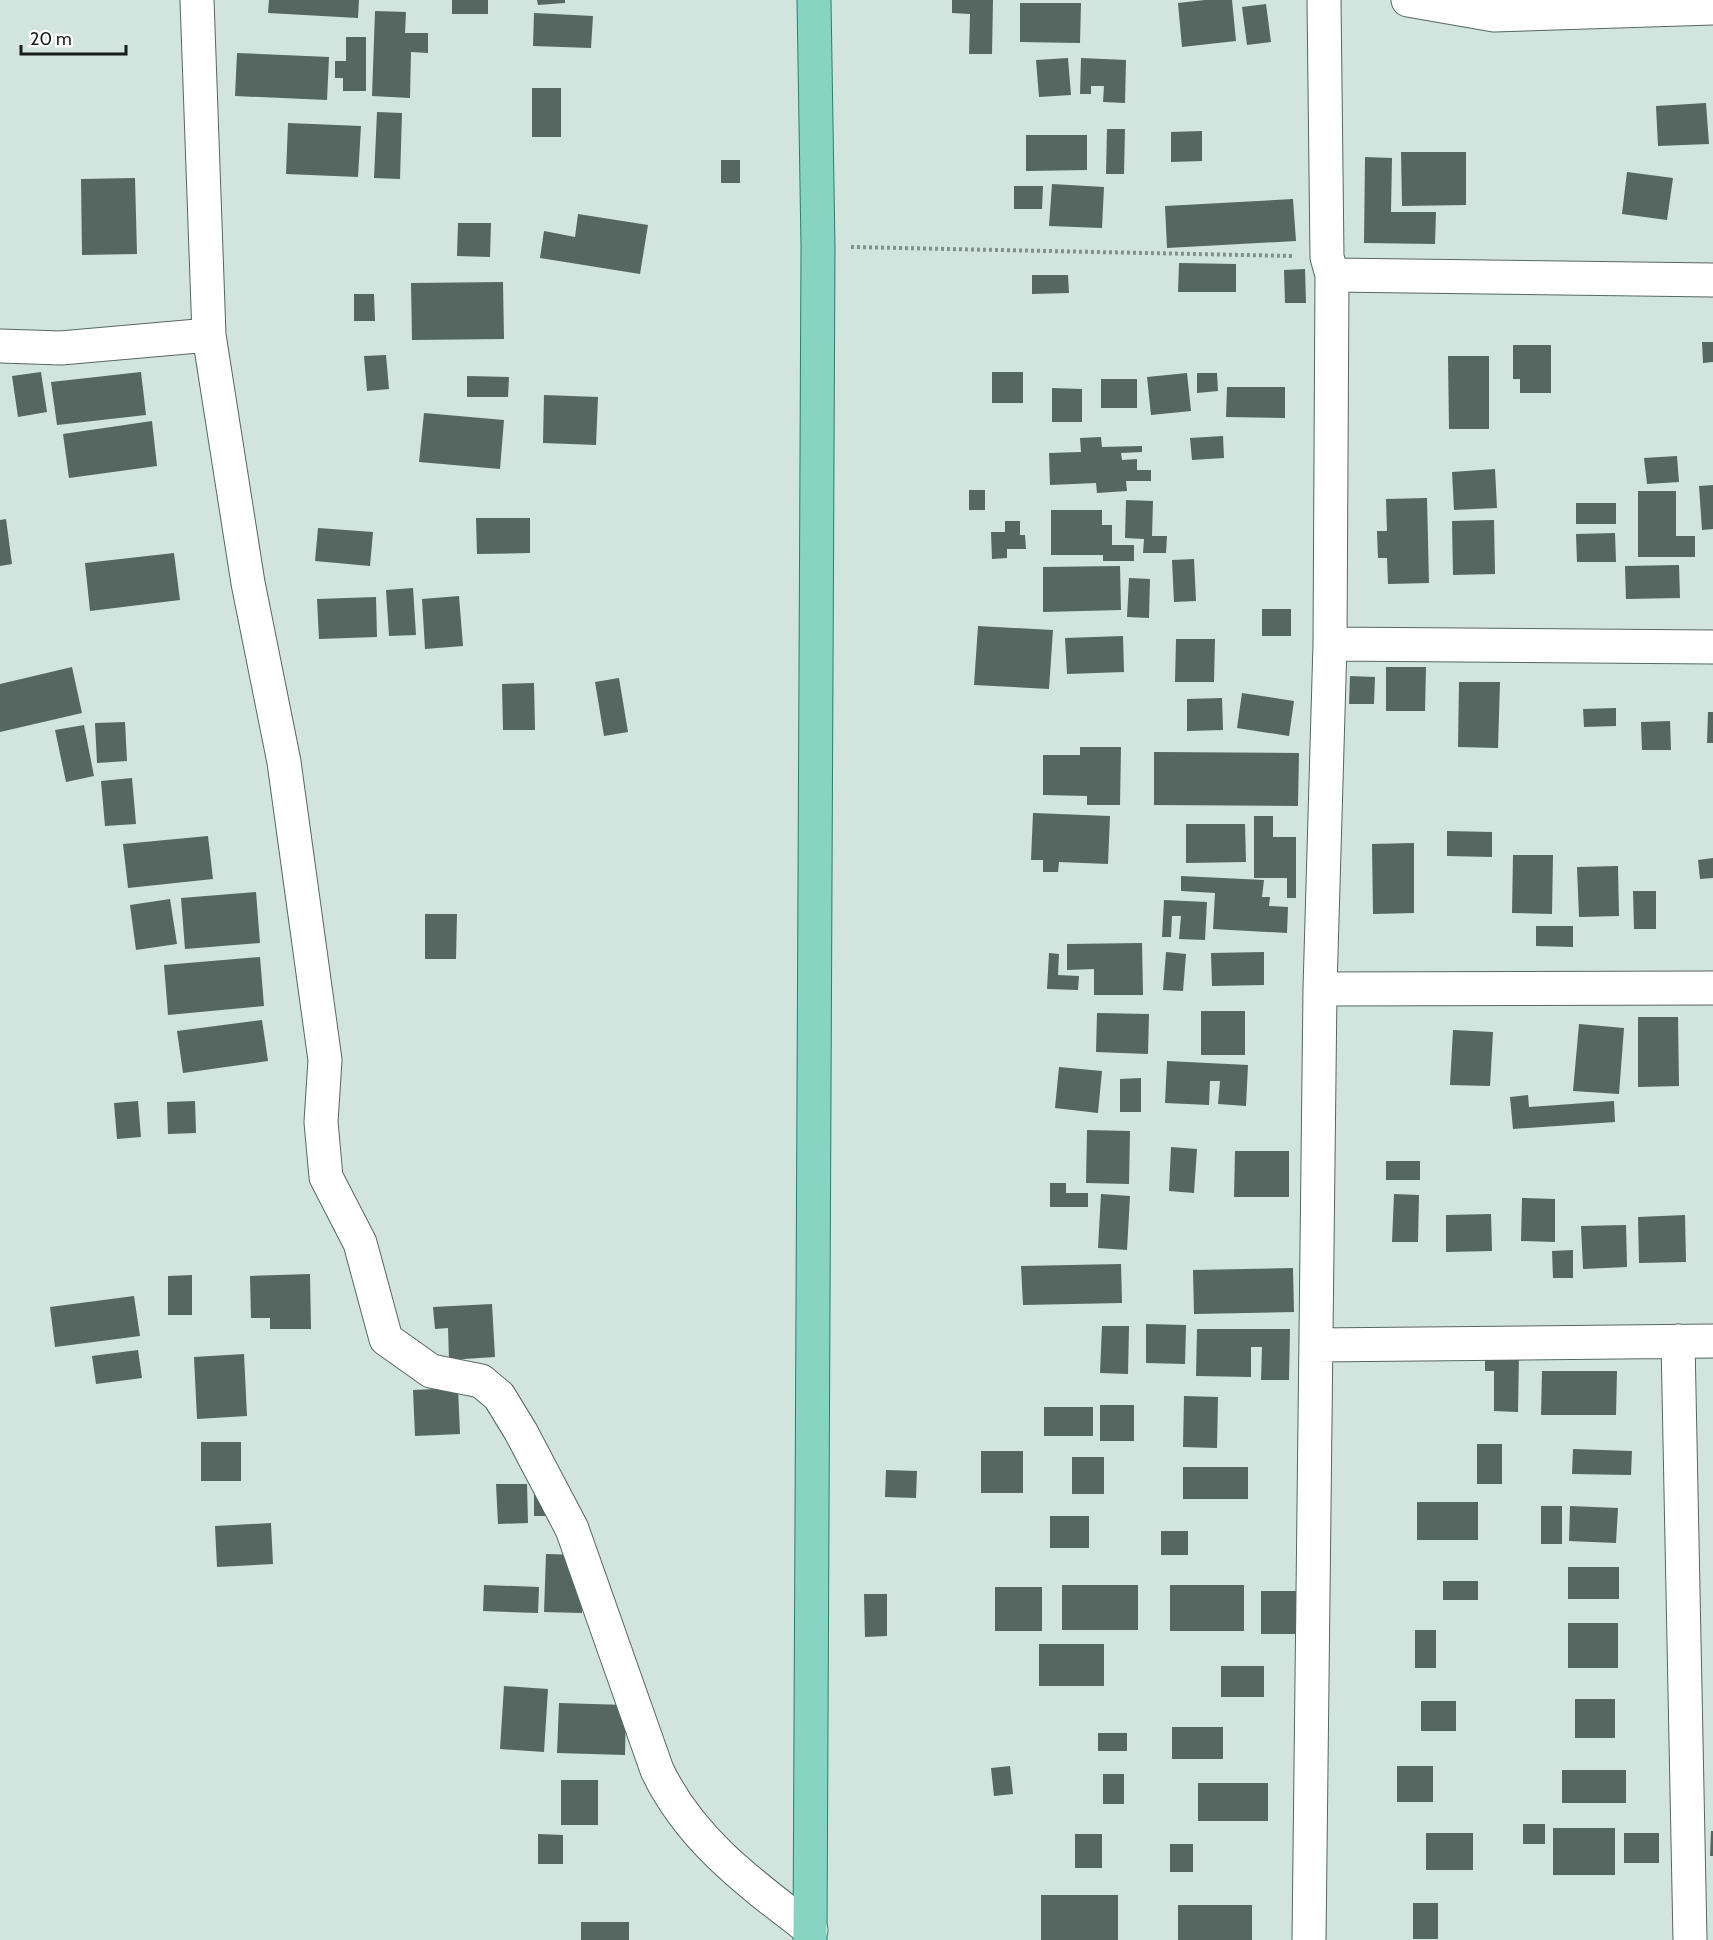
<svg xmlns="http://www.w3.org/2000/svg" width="1713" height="1940" font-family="Cabin,sans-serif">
  <rect width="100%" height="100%" fill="#d1e4dd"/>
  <!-- building -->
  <path fill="#566661" d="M269 0H359L358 18 268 13Z
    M452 0H488V14H452Z
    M537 0H565V3L538 5Z
    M952 0H993L992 54H969L970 14 952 13Z
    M1205 0H1232L1236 41 1182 47 1178 3Z
    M1020 3H1081L1080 43 1020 42Z
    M1266 4 1271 42 1247 45 1242 7Z
    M375 11 406 12 405 33H428V53L411 52 410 98 372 96Z
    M534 13 593 16 591 48 533 46Z
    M346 37H366V91H343V78H335V61H346Z
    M237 53 329 57 327 100 235 96Z
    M1068 58 1071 95 1039 97 1036 60Z
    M1081 58 1126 60 1125 103 1103 102 1104 86H1091V94H1080Z
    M532 88H561V137H532Z
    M1706 103 1709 144 1658 146 1656 106Z
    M377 112 402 113 400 179 374 178Z
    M288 123 361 126 358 177 286 174Z
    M1107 129H1125L1124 174H1106Z
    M1202 131V161L1171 162V132Z
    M1026 135H1087V170L1026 171Z
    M1401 152H1466V205L1402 206Z
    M1365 157 1392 158 1391 212H1436L1435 244 1364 243Z
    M721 160H740V183H721Z
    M1627 172 1673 178 1667 220 1622 214Z
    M135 178 137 254 82 255 81 179Z
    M1052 184 1104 187 1102 228 1049 226Z
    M1014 186H1043L1042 209H1014Z
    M1293 199 1296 241 1167 248 1165 206Z
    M578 214 648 225 640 274 540 258 544 231 575 237Z
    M458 223H491L490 257 457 256Z
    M1179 263 1236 264V292H1178Z
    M1305 269 1306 303H1285L1284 270Z
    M1032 275H1068L1069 293 1032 294Z
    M503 282 504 339 412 340 411 283Z
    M354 294H374L375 321H354Z
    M1702 342H1713V362L1703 363Z
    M1513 345H1551V393H1520V379H1513Z
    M386 355 389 389 367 391 364 356Z
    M1448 356H1489V429H1449Z
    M41 372 47 412 18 417 12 376Z
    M141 372 146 415 57 425 51 382Z
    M992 372H1023V403H992Z
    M1187 373 1191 411 1151 415 1147 377Z
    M1197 373H1217L1218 391 1197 393Z
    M467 376 509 377 508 397H467Z
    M1101 379H1137V408H1101Z
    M1227 387H1285V418L1226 417Z
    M1052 388 1082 389V422H1052Z
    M544 395 598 397 596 445 543 443Z
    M424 413 504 420 500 469 419 462Z
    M152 421 157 466 69 478 63 434Z
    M1223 436 1224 458 1192 460 1190 438Z
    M1101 437 1102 447 1142 446V452L1121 453 1122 460 1137 459V470H1151V481H1126L1127 491 1097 493 1096 483 1050 485 1049 453 1081 452 1080 438Z
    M1677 456 1679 482 1647 484 1644 458Z
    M1495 469 1497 508 1454 510 1452 472Z
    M1713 485V529L1702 530 1699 486Z
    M969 490H985V510H969Z
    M1638 491H1676V536H1695V557H1638Z
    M1427 498 1429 583 1388 584 1387 558H1378L1377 531H1387L1386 499Z
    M1126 500 1153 501 1152 536H1167L1166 553H1143L1144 539 1125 538Z
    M1576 503H1616V524H1576Z
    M1051 510H1102V525H1112V545H1134V561H1103V555H1051Z
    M476 518H530V553L477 554Z
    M6 519 12 564 0 566V520Z
    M1494 520 1495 574 1453 575 1452 521Z
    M1005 521H1020V535H1025L1026 549H1007V558L992 559 991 532H1005Z
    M318 528 373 532 370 566 315 561Z
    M1615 533 1616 562H1577L1576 534Z
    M174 553 180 600 90 611 85 563Z
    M1194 559 1196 601 1174 602 1172 560Z
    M1679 565 1680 598 1626 599 1625 566Z
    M1120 566 1121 610 1043 612V567Z
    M1129 578 1150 579 1149 618 1127 617Z
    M413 588 416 635 389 636 386 590Z
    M459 596 463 646 425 649 422 599Z
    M376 597 377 637 319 639 317 599Z
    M1262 609H1291V636H1262Z
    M978 626 1053 630 1049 689 974 685Z
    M1123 636 1124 672 1067 674 1065 638Z
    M1176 639H1215L1214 682H1175Z
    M72 667 82 713 0 732V684Z
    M1386 667H1426L1425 711H1386Z
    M1350 676 1375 677 1374 704H1349Z
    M619 678 628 732 604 736 595 682Z
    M1459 682H1500L1498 748 1458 747Z
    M534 683 535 730H503L502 684Z
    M1242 693 1294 701 1289 736 1237 728Z
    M1222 698 1223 730 1187 731V699Z
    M1616 708V726L1584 727 1583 709Z
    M1708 712H1713V743H1707Z
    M1670 721 1671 750H1642L1641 722Z
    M125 722 127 761 97 763 95 723Z
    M84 725 94 776 66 782 55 730Z
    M1080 747H1121L1120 805H1087V796L1043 795V755H1080Z
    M1154 752 1299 753 1298 806 1154 805Z
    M132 778 136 824 105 826 101 781Z
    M1033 813 1110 816 1108 864 1059 862 1058 872H1043V860H1031Z
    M1254 816H1273V837H1296V898H1287V878H1254Z
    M1186 824H1245L1246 862 1186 863Z
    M1447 831 1492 832V857L1447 856Z
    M208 836 213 879 128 888 123 844Z
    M1414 843V913L1373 914 1372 844Z
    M1513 855H1553L1552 914 1512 913Z
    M1713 858V878L1700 879 1698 860Z
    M1618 866 1619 916 1579 917 1577 867Z
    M1181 876 1264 880 1262 897H1270L1269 906 1288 907 1287 933 1213 929 1215 893 1181 891Z
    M1633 891H1656V929H1634Z
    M256 892 260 943 185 949 181 898Z
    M170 899 177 944 136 950 130 905Z
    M1164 900 1207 902 1205 940 1179 939 1181 916H1172L1171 937H1162Z
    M425 914H457L456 959H425Z
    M1536 926H1573V947L1536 946Z
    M1142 943 1143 995H1094V969L1067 970V944Z
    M1166 952 1186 954 1183 991 1163 990Z
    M1264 952V985L1212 986 1211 953Z
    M1049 953 1059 954 1058 975 1079 976 1078 990 1047 989Z
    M260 957 264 1006 168 1015 164 965Z
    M1201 1011H1245V1055H1201Z
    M1097 1013 1149 1014 1148 1054 1096 1052Z
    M1638 1017H1678L1679 1086 1638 1087Z
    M262 1020 268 1061 183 1073 177 1031Z
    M1579 1024 1624 1028 1619 1094 1573 1091Z
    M1453 1030 1493 1032 1490 1086 1450 1085Z
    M1167 1061 1248 1065 1246 1106 1218 1104 1220 1081H1210L1209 1105 1165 1103Z
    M1059 1067 1102 1071 1098 1113 1055 1108Z
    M1141 1078V1112H1120V1079Z
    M1528 1095 1529 1107 1614 1101 1615 1122 1513 1129 1510 1097Z
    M138 1101 141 1137 117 1139 114 1103Z
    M195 1101 196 1133 168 1134 167 1102Z
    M1087 1130 1130 1131 1129 1184 1086 1183Z
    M1171 1147 1197 1149 1194 1193 1169 1191Z
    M1235 1151H1289V1197H1234Z
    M1386 1161H1420V1180H1386Z
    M1050 1183H1066V1193H1088V1207H1050Z
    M1101 1194 1130 1196 1127 1250 1098 1248Z
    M1394 1194 1419 1195 1418 1242H1392Z
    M1522 1198 1555 1199V1242L1521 1241Z
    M1491 1214 1492 1251 1446 1252V1215Z
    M1685 1215 1686 1262 1639 1263 1638 1217Z
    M1626 1225 1627 1267 1583 1269 1581 1226Z
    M1573 1250V1278H1553L1552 1251Z
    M1121 1264 1122 1303 1023 1305 1021 1266Z
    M1293 1268 1294 1312 1194 1314 1193 1270Z
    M310 1274 311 1329H270V1318H251L250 1276Z
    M192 1275V1315H168V1276Z
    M134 1296 140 1336 55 1347 50 1307Z
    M492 1304 495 1357 449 1360 448 1328 435 1329 433 1307Z
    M1146 1324 1186 1325 1185 1364 1146 1363Z
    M1102 1326H1129L1128 1374 1100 1373Z
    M1197 1329H1290L1289 1380H1261L1262 1347H1251V1377L1196 1376Z
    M138 1350 142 1378 96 1384 92 1356Z
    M244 1354 247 1416 197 1419 194 1357Z
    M1485 1354H1519L1518 1412 1494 1411V1371H1485Z
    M1542 1371H1617L1616 1415H1541Z
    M458 1388 460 1434 415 1436 413 1390Z
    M1184 1396 1218 1397 1217 1448 1183 1447Z
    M1100 1405H1134V1441H1100Z
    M1044 1407H1093V1436H1044Z
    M201 1442H241V1481H201Z
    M1477 1444H1502V1484H1477Z
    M1573 1449 1632 1451 1631 1475 1572 1474Z
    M981 1451H1023V1493H981Z
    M1072 1457H1104V1494H1072Z
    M1183 1467H1248V1499H1183Z
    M886 1470 917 1471 916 1498 885 1497Z
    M534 1483 560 1516H534Z
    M496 1484H527L528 1523 498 1524Z
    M1417 1502H1478V1540H1417Z
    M1541 1506H1562V1544H1541Z
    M1570 1506 1618 1508 1616 1543 1569 1541Z
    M1050 1516H1089V1548H1050Z
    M271 1523 273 1564 217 1567 215 1526Z
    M1161 1531H1188V1555H1161Z
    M546 1554 583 1555 582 1613 544 1612Z
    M1568 1567H1619V1599H1568Z
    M1443 1581H1478V1600H1443Z
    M484 1585 539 1587 538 1613 483 1611Z
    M1062 1585H1138V1630H1062Z
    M1170 1585H1244V1631H1170Z
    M995 1587H1042V1631H995Z
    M1261 1591H1299V1634H1261Z
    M864 1594H887V1636L865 1637Z
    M1568 1623H1618V1668H1568Z
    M1415 1630H1436V1668H1415Z
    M1039 1644H1104V1686H1039Z
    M1221 1666H1264V1697H1221Z
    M504 1686 548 1689 544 1752 500 1749Z
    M1575 1699H1615V1738H1575Z
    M1421 1701H1456V1731H1421Z
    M559 1703 626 1705 625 1755 557 1753Z
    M1172 1727H1223V1759H1172Z
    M1098 1733H1127V1751H1098Z
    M1010 1766 1013 1794 994 1796 991 1768Z
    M1397 1766H1433V1802H1397Z
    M1562 1770H1626V1803H1562Z
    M1103 1774H1124V1804H1103Z
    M561 1780H598V1825H561Z
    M1198 1783H1268V1821H1198Z
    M1523 1824H1545V1844H1523Z
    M1553 1828H1615V1875H1553Z
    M1711 1831H1713V1856H1710Z
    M1426 1833H1473V1870H1426Z
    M1624 1833H1659V1863H1624Z
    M538 1834 563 1835V1864H538Z
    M1075 1834H1102V1868H1075Z
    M1170 1844H1193V1872H1170Z
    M1041 1895H1118V1940H1041Z
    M1413 1903H1438V1939H1413Z
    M1178 1905H1252V1940H1178Z
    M581 1922H629V1940H581Z"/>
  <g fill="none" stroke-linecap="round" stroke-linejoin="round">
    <defs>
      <path id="minor" d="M197 0 209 335 248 583 284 762 325 1060 321 1122 326 1177 360 1243 386 1339 431 1371 481 1381 499 1396 521 1432 572 1529 657 1770C690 1840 751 1884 811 1930
        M1408 0 1494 15 1713 8
        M1332 275 1713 280
        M0 346 61 348 209 335
        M1330 644 1713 647
        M1320 989 1713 988
        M1678 1341 1690 1940
        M1316 1345 1713 1341
        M1309 1940 1320 989 1330 644 1332 275 1327 257 1324 0"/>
      <path id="major" d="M810 1940 818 247 814 0"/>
    </defs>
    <!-- minor casing -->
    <use href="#minor" stroke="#576762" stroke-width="35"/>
    <!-- major casing -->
    <use href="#major" stroke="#2a826c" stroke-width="35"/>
    <!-- path -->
    <path stroke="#82908a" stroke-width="4" stroke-dasharray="3 3" stroke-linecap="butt" d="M851 247 1293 256"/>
    <!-- minor -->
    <use href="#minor" stroke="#fff" stroke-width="33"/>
    <!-- major -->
    <use href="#major" stroke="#86d4c1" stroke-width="33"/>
  </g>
  <!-- scale -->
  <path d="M21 45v9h105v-9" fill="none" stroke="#171e1b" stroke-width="3"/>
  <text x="30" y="45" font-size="18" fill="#171e1b" stroke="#ffffff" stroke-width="4.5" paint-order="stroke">20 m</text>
</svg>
